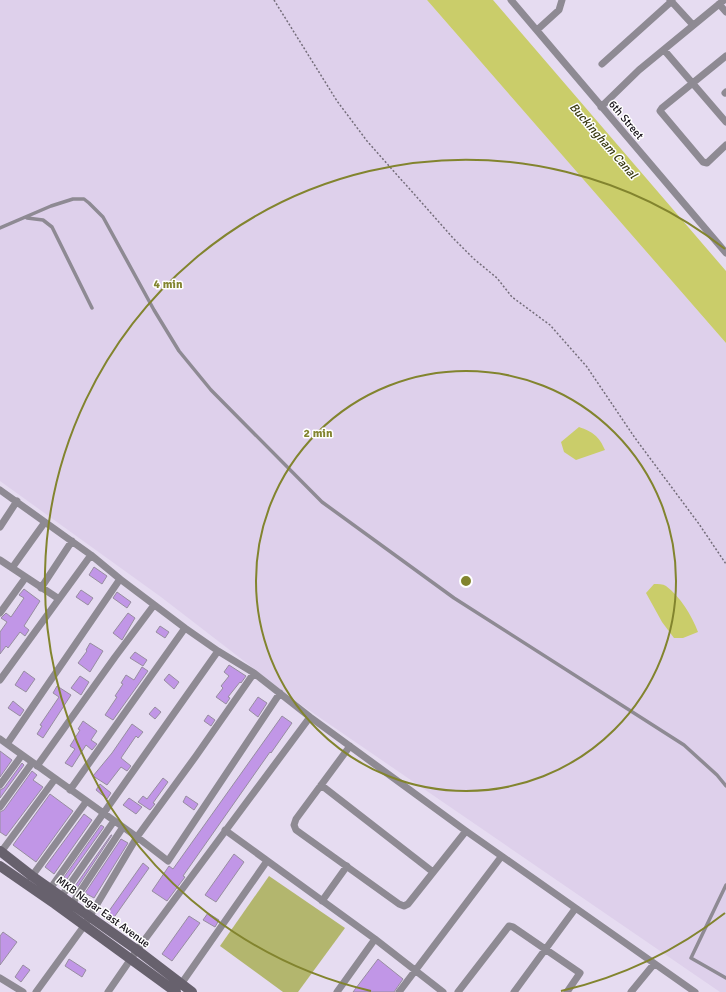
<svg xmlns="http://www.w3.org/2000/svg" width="726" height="992" font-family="Signika,sans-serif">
  <rect width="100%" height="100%" fill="#e6dcf1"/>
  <!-- built -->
  <path fill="#ded0eb" d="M0 0H427L726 343V992H720L297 702 161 597 0 481Z"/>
  <!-- green -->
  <path fill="#b3b66e" d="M269 876 345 928 298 992H283L220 946Z"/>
  <!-- water -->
  <path fill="#cacd6a" d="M427 0H493L726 271V343Z
    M579 427C593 432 599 436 605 450L576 460 564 452 561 442Z
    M654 584C658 584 663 584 666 586 680 596 692 616 698 632L683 638H674L662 622 646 593Z"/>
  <!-- building -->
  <path fill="#c196e7" stroke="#978da0" d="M94 567 107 576 102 584 89 575Z
    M24 589 40 601 24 626 29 630 25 636 20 632 8 648 6 646 0 654V632L7 622 1 618 6 613 11 617 24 598 19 595Z
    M81 590 93 598 88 605 76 597Z
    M117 592 131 602 127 608 113 598Z
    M128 613 135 618 122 640 113 633Z
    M160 626 169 632 165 638 156 632Z
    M90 643 103 651 90 672 78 663 87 651 86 650Z
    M135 652 147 660 143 666 130 658Z
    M229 665 246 676 241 683 240 682 228 697 230 698 226 704 216 697 223 688 221 686 229 676 224 672Z
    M142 667 148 671 113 720 105 715 117 697 115 696 123 684 121 683 126 675 134 680Z
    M24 671 35 679 26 692 15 685Z
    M169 674 179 682 174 689 164 680Z
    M80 676 89 682 81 695 71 688Z
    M57 686 71 695 43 738 37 734 42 726 40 725 59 697 53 693Z
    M258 697 267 703 258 717 249 710Z
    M13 701 24 710 20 716 8 708Z
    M155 707 161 712 155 719 149 714Z
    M208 715 215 720 211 726 204 721Z
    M282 716 292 723 271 753 270 752 183 876 185 877 167 901 152 891 169 866 173 869Z
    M83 721 97 731 91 740 97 744 92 750 86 745 72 767 65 763 75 749 70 746 80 730 78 729Z
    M132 724 143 732 138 738 136 736 121 758 131 766 127 771 121 767 107 785 93 776 112 753Z
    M0 751 12 760 0 777Z
    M22 763 24 765 0 798V790L4 788Z
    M32 771 37 775 33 780 43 787 6 836 0 832V812L4 810Z
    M163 778 168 782 153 803 155 804 150 810 138 802 143 796 147 799Z
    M100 784 111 793 107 799 96 790Z
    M50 794 73 811 36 862 13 845Z
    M186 796 198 804 194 810 183 802Z
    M129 798 142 807 136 814 123 805Z
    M84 814 92 820 54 874 45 867Z
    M101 825 104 827 67 879 64 877Z
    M111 835H112L77 888 75 886Z
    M121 839 128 843 94 898 85 893Z
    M234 854 244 862 216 902 205 895Z
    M143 863 149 868 110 923 104 918Z
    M208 913 219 920 215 927 203 920Z
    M189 916 200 923 172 961 162 954Z
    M3 932 17 942 0 965V936Z
    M69 959 86 970 82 977 65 966Z
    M378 959 403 979 394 992H353Z
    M23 965 30 970 21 982 15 977Z"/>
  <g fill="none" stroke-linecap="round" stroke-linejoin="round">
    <!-- path -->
    <path stroke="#746d7a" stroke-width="1.5" stroke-dasharray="2 2" stroke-linecap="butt" d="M274 0 337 101 367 141 453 238 474 259 497 278 512 297 550 325 587 367 635 438 699 524 726 564"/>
    <!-- lane -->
    <path stroke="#8e8a93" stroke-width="3.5" d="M27 218 43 220 52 227 92 308
      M0 228 51 206 73 199H84L89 203 103 217 154 310 179 351 211 390 322 502 454 598 684 745 717 775 726 786
      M726 885 691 958 726 978"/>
    <!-- street -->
    <path stroke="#8e8a93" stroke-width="7" d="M511 0 726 253
      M670 0 693 25
      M719 4 726 12
      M537 30 559 10 562 0
      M664 50 726 122
      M726 56 662 108 660 111 703 162 707 163 726 145
      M602 64 672 1
      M725 93 726 92
      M601 107 639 70 724 0
      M0 490 91 555 120 579 185 628 218 651 254 673 310 717 466 831 695 992
      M0 527 17 501
      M0 560 59 599
      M12 568 45 522
      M41 588 72 541
      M0 613 26 577
      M0 680 91 555
      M0 739 137 837 168 861 280 693
      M7 744 120 579
      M350 746 296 819 294 825 296 830 399 904 404 906 408 904 466 831
      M37 766 115 657 154 605
      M0 785 22 755
      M321 785 433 872
      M70 790 185 628
      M0 807 32 763
      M225 830 375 939 443 992
      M1 852 55 779
      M32 876 86 802
      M50 889 218 651
      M61 897 114 821
      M322 901 347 866
      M72 904 123 827
      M0 978 23 992
      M179 987 267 861
      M36 992 84 926 137 837 196 756 254 673
      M108 992 137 950 310 717
      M337 992 375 939
      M399 992 501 857
      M458 992 509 926 513 927 580 973 567 992
      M514 992 575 909
      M631 992 654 964"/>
    <!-- secondary -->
    <path stroke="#67616d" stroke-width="10" d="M0 851 32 876 137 950 192 992
      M0 866 55 904 176 992"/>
  </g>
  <!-- distance rings -->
  <g fill="none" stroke="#82842e" stroke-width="2">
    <circle cx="466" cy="581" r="210"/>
    <path d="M725 913A421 421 0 0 1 561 991M371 991A421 421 0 1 1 725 249"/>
  </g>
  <g text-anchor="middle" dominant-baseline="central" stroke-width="3" stroke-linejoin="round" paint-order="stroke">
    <!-- street labels -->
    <g font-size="11" fill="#130f16" stroke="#fff">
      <text transform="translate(626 120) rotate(50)">6th Street</text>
      <text transform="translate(103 912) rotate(36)">MKB Nagar East Avenue</text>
    </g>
    <!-- water labels -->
    <g font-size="12" font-style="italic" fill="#37380e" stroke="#fff">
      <text transform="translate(603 141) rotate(49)">Buckingham Canal</text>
    </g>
  </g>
  <circle cx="466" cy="581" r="6" fill="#82842e" stroke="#fff" stroke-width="2"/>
  <g font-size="12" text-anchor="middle" font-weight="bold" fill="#82842e" stroke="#fff" stroke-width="3" stroke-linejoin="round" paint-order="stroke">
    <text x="168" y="288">4 min</text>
    <text x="318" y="437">2 min</text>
  </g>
</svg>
